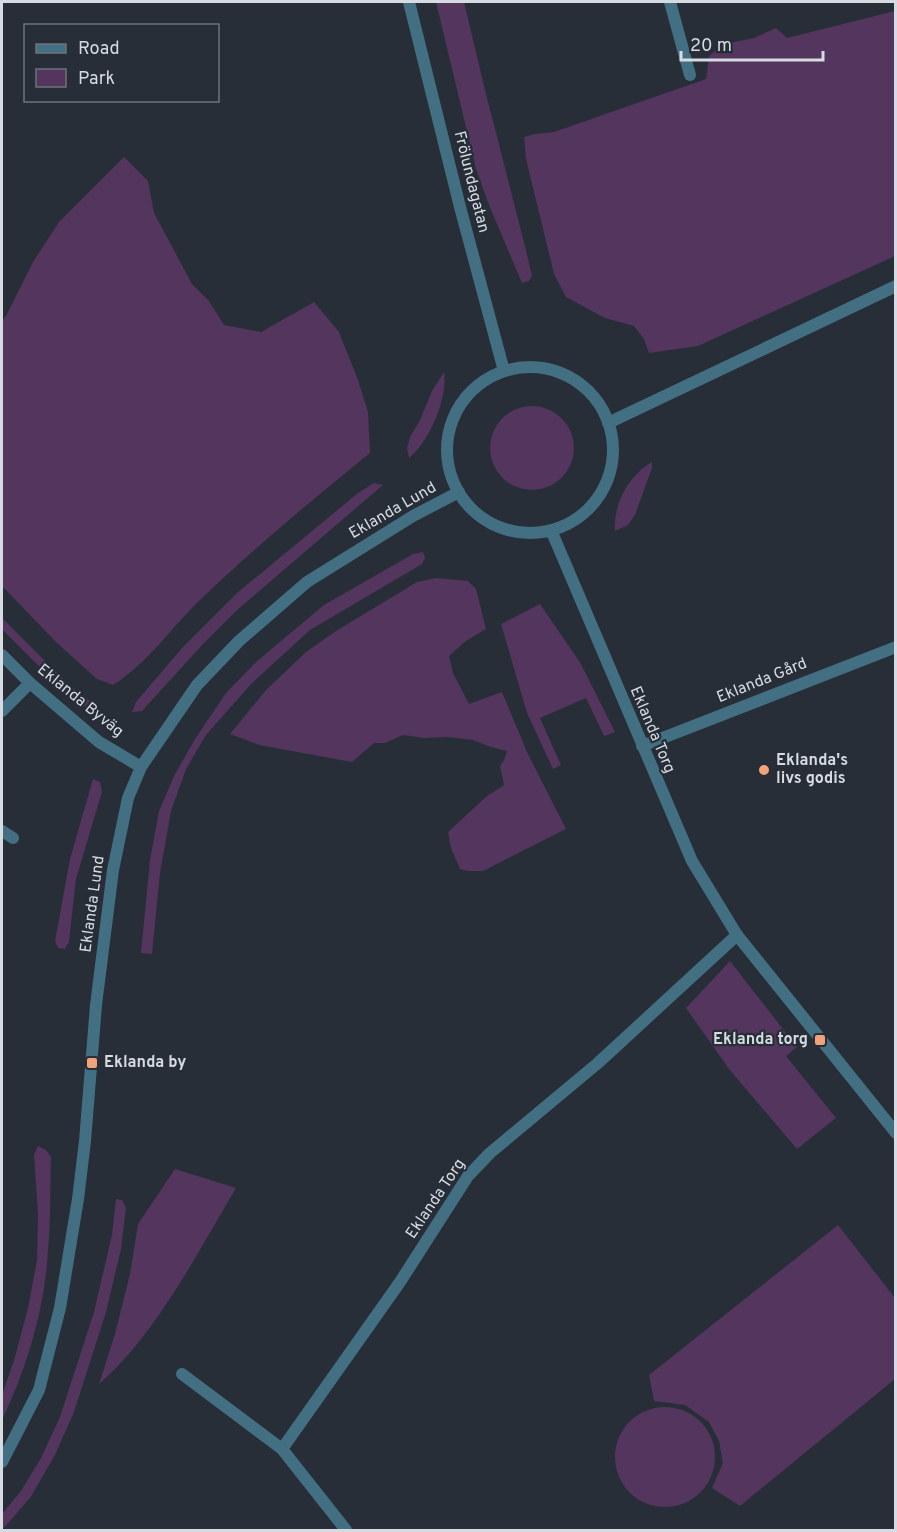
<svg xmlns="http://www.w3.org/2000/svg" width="897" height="1532" font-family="Overpass,sans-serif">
  <rect width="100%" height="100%" fill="#272e38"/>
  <!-- green -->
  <path fill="#53355d" d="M436 2H464L484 86 526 250 532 276 529 281 522 283 489 205 476 169Z
    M895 11V256L698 346 649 353 644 339 634 326 605 318 566 297 554 274 526 159 524 137 535 134 554 132 706 79 709 56 724 44 754 38 776 28 787 38Z
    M124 157 148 181 154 213 192 284 209 301 224 325 261 332 314 302 339 332 358 380 368 412 370 453C312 500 255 547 201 599 172 627 147 664 113 685L97 679 57 643 2 586V321L6 316 33 262 59 222Z
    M444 372C448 399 429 442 409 458L407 448 410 437 420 420 432 391Z
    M490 448a42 42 0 1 1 84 0a42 42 0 1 1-84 0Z
    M652 462V468L635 515 628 525 615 531C613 504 629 475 652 462Z
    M374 483 383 485 236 611 203 644 142 711 132 712 136 702 182 648 237 593 358 493Z
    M423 552 425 558 422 564 310 630 252 683 206 735 186 769 171 811 160 873 152 954 141 953 150 860 159 811 174 776 195 739 226 693 256 662 324 605 413 554Z
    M436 578 468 581 476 589 486 629 466 641 449 656 453 673 469 704 502 692 527 752 566 829 483 871H468L460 869 451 848 448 832 487 796 504 785 500 766 504 760 507 751 491 747 473 740 448 737 424 738 403 735 385 743H374L352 762 259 745 230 734 266 690 306 652 336 631 417 582Z
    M540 604 581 664 615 732 604 736 586 698 540 718 561 765 553 769 527 713 501 624Z
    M2 618 68 684 100 709 98 713 94 714C60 688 31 659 2 629Z
    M93 779 100 782 102 792 76 879 69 942 65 949 58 948 55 941 70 859Z
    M730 961 797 1047 786 1056 836 1118 797 1149 729 1069 686 1008Z
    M38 1146 46 1150 51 1157C50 1188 51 1219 48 1250 45 1308 27 1368 2 1420V1395L15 1357 28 1308 37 1260 38 1214 34 1155Z
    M175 1169 236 1188C198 1252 155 1336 99 1384L115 1334 130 1274 138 1224Z
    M116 1199 122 1200 126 1208 121 1249 106 1312 74 1412 55 1455 30 1498 2 1530V1514L21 1491 41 1458 60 1417 94 1312 112 1235Z
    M838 1225 895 1298V1379L740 1506 712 1488 723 1463 719 1441 709 1422 685 1405 654 1401 649 1375Z
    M615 1457a50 50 0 1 1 100 0a50 50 0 1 1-100 0Z"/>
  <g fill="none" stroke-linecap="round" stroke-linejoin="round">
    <!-- service -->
    <path stroke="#426f81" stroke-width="12" d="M670 2 690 75
      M2 831 13 838
      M182 1374 282 1449 346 1530
      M282 1449 400 1282 468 1176 490 1153 598 1063 737 935 896 1133"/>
    <!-- minor -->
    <path stroke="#426f81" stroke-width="12" d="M409 2 460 207 504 371
      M447 450a83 83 0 1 1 166 0a83 83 0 1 1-166 0Z
      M608 423 896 286
      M551 530 692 861 737 935
      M2 655 30 683 99 742 141 767
      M2 711 30 683
      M642 746 896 647
      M2 1462 39 1390 60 1308 78 1199 85 1141 96 1005 113 870 128 798 141 767 197 685 239 641 307 582 413 516 459 492"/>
  </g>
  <!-- markers -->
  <g fill="#f0a279" stroke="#272e38" stroke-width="2">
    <circle cx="764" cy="770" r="6"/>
    <rect x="814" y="1034" width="12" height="12" rx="3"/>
    <rect x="86" y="1057" width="12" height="12" rx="3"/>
  </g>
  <g text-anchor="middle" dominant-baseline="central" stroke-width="4.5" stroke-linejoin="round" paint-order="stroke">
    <!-- street labels -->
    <g font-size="16" fill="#d6dbe1" stroke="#272e38">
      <text transform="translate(471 182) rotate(76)">Frölundagatan</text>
      <text transform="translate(393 511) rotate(-30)">Eklanda Lund</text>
      <text transform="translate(762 681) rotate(-22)">Eklanda Gård</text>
      <text transform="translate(80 701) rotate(39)">Eklanda Byväg</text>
      <text transform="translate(652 730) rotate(67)">Eklanda Torg</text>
      <text transform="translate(93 904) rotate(-82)">Eklanda Lund</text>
      <text transform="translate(436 1199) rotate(-56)">Eklanda Torg</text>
    </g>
    <!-- poi labels -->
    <g font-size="16" font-weight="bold" fill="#d6dbe1" stroke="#272e38" text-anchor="start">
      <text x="776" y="761">Eklanda's<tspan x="776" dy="18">livs godis</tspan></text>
      <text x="808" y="1040" text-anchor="end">Eklanda torg</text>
      <text x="104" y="1063">Eklanda by</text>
    </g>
  </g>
  <!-- border -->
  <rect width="897" height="1532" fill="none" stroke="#d6dbe1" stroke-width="6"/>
  <!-- legend -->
  <rect x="24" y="24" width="195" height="78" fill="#272e38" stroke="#6d737c" stroke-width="1.5"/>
  <rect x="36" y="44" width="30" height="9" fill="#426f81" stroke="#6d737c" stroke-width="1.5"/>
  <text x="78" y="54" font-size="18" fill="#d6dbe1">Road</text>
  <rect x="36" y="69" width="30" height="18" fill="#53355d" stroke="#6d737c" stroke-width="1.5"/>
  <text x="78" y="84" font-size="18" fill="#d6dbe1">Park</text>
  <!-- scale -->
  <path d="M681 51v9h142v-9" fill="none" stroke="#d6dbe1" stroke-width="3"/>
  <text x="690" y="51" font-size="18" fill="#d6dbe1" stroke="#272e38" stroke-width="4.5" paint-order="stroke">20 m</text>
</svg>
